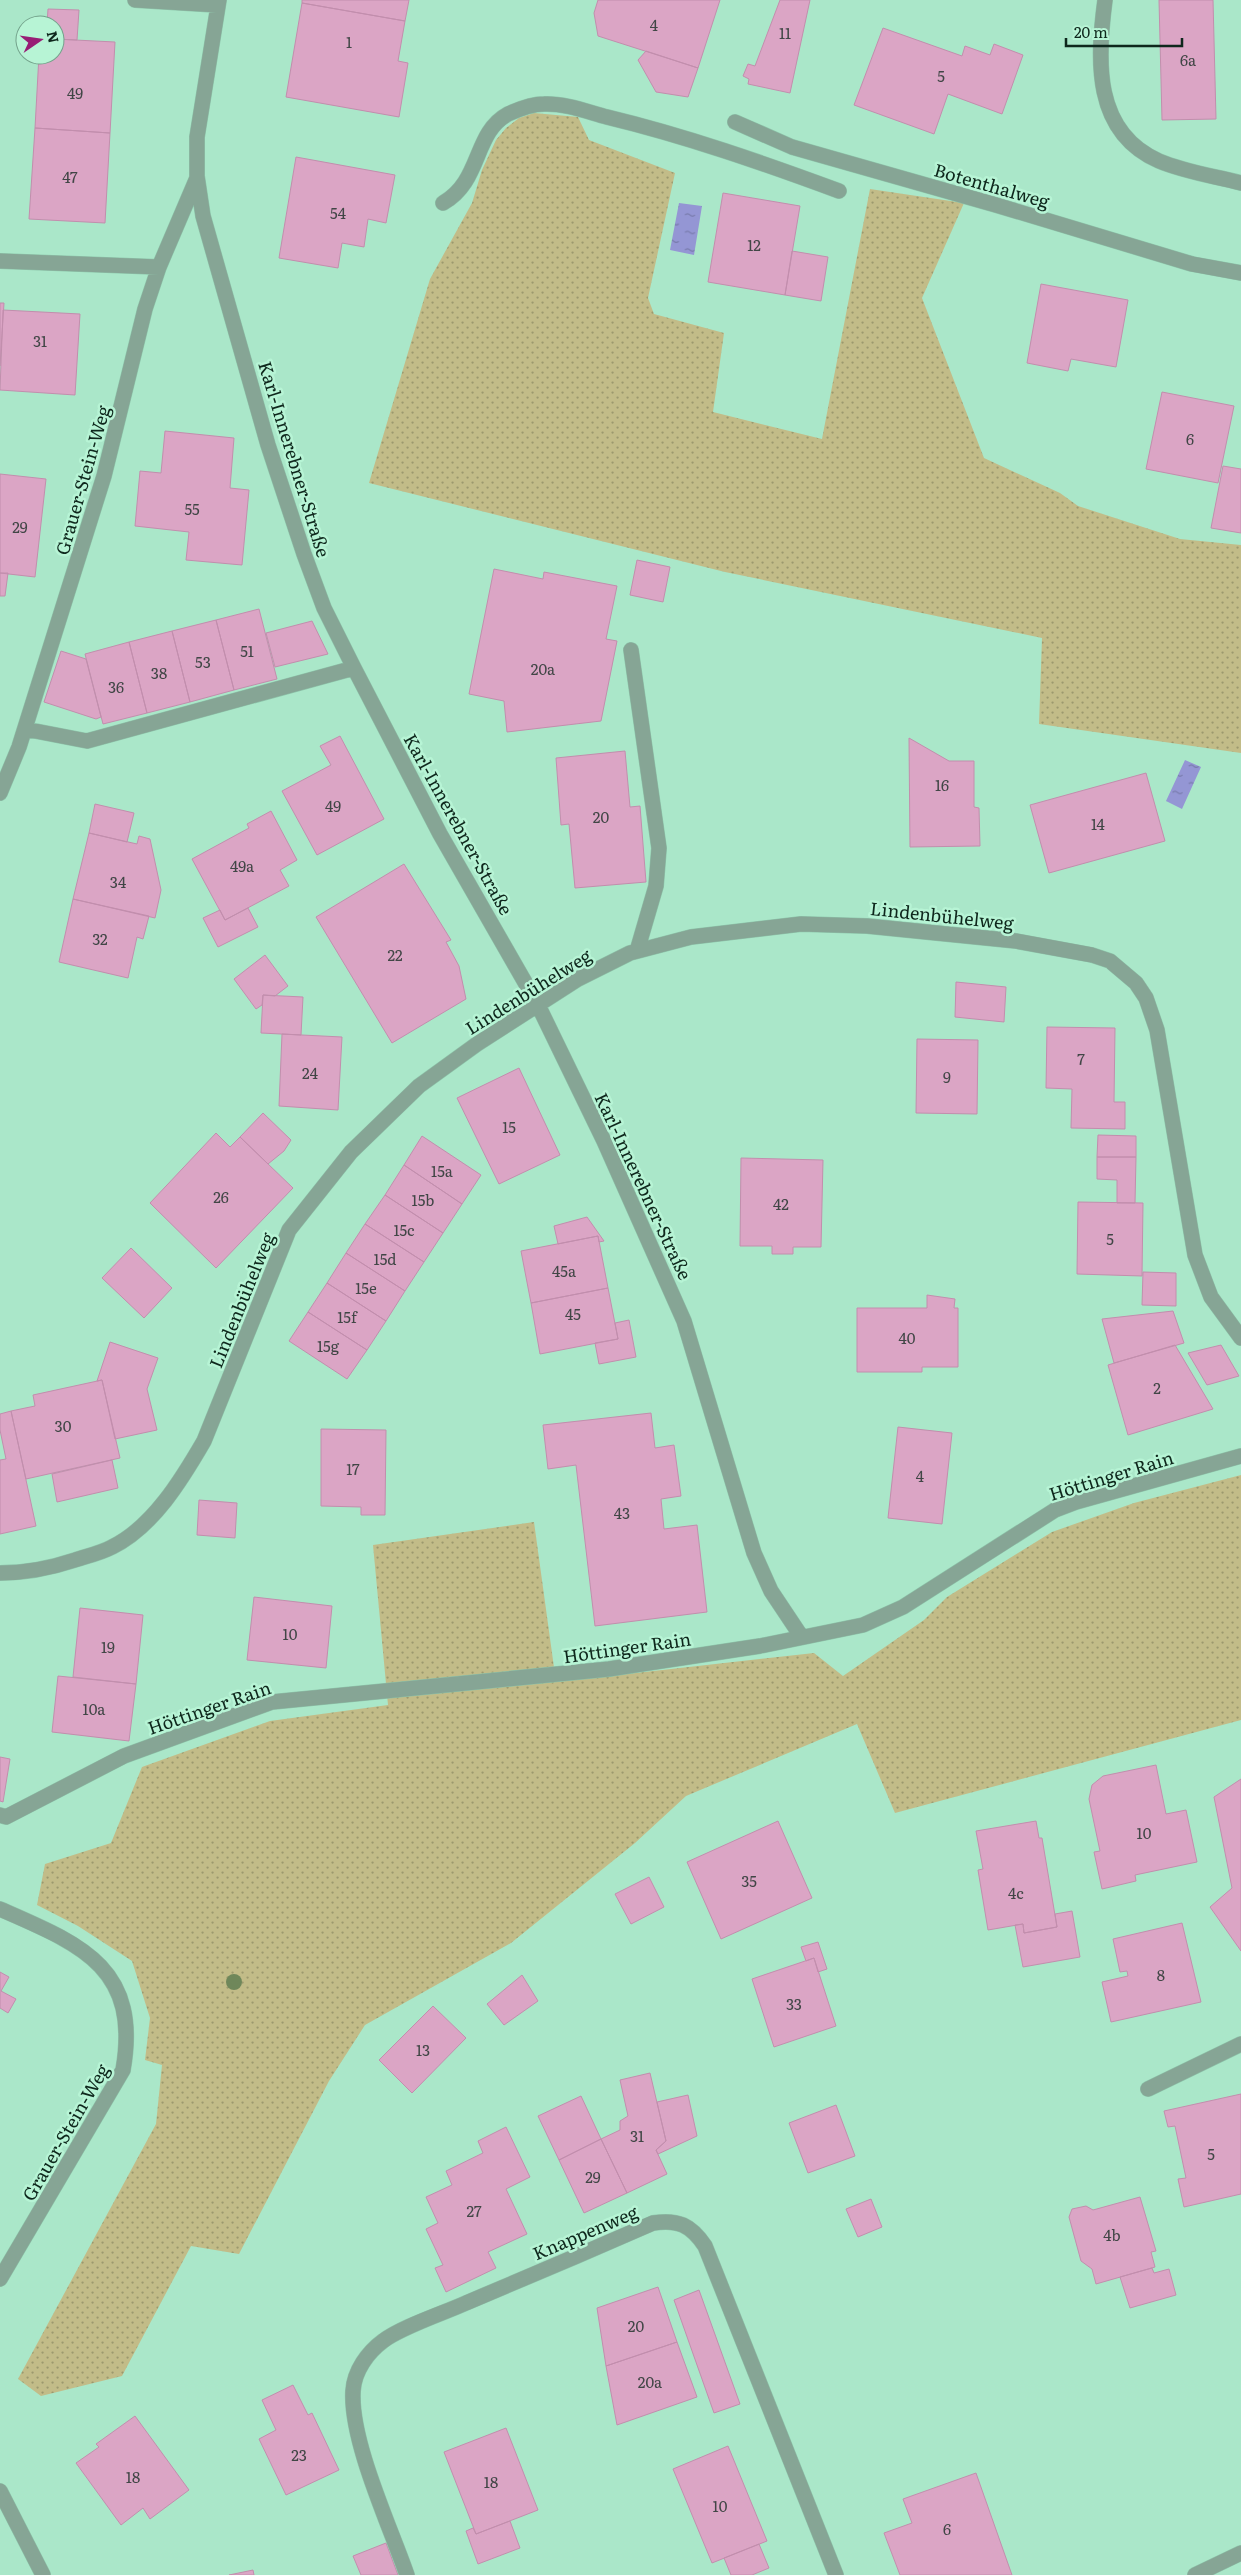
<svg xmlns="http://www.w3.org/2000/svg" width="1241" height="2575" font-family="Literata,serif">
  <defs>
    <pattern id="grass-dots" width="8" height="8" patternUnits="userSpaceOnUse" patternTransform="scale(1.25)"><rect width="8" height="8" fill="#c2bc88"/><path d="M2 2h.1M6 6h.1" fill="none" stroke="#9c996e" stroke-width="1.8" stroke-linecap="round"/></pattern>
    <pattern id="water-ripples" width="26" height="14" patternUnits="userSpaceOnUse" patternTransform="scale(1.25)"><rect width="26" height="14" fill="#9496d4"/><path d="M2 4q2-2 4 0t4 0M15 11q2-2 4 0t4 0" fill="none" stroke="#777aab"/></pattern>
  </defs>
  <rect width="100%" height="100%" fill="#aae7c9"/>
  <!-- grass -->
  <path fill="url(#grass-dots)" d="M534 113 578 117 589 140 675 173 648 298 654 314 724 333 713 412 822 439 870 189 964 203 922 298 984 458 1060 493 1078 506 1180 539 1241 545V753L1039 724 1042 638 725 572 369 483 430 279 472 203 482 170 496 140 506 128 519 118Z
    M1241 1475V1720L895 1813 857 1724 686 1796 635 1843 511 1943 365 2025 329 2081 239 2254 191 2246 122 2376 41 2396 18 2379 156 2124 162 2065 145 2060 150 2018 132 1961 78 1926 37 1905 45 1864 111 1843 142 1767 270 1721 388 1705 373 1545 534 1522 556 1682 814 1653 843 1676 924 1620 947 1597 1052 1532 1134 1503Z"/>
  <!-- water -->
  <path fill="url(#water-ripples)" d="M679 203 702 206 694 255 670 250Z
    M1185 760 1201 767 1182 809 1166 801Z"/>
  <!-- building -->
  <path fill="#dba5c5" stroke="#c28ead" d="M302 0H409L405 21 302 3Z
    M598 0H720L698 68 598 36 594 13Z
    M780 0H810L790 93 748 84 749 79 743 76 748 64 755 66Z
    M1159 0H1213L1216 119 1162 120Z
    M302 3 405 21 398 61 408 63 399 117 286 97Z
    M48 9 79 10 77 40 55 39V25H47Z
    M883 28 962 56 965 46 990 55 994 44 1023 55 1002 114 948 94 934 134 854 105Z
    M55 39 115 42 110 133 35 128 39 55H55Z
    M646 51 698 68 688 97 656 92 638 60Z
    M35 128 110 133 105 223 29 219Z
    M296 157 395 175 386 223 368 219 364 247 342 243 338 268 279 258Z
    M723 193 800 206 785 295 708 282Z
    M792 251 828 257 821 301 785 295Z
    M1041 284 1128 300 1116 367 1071 359 1068 371 1027 363Z
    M0 303H4L0 366Z
    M3 310 80 314 75 395 0 390Z
    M1162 392 1234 406 1218 483 1146 469Z
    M165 431 234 438 230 488 249 490 242 565 186 560 189 532 135 526 140 471 161 473Z
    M1223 466 1241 469V533L1211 528Z
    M0 474 46 479 35 577 0 573Z
    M637 560 670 567 663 602 630 595Z
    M494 569 543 579 544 572 617 586 606 639 617 641 601 721 507 732 504 701 469 694Z
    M0 573H8L5 596H0Z
    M259 609 277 679 234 690 216 620Z
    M216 620 234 690 190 702 172 631Z
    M312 621 328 654 275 667 266 633Z
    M172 631 190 702 147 713 129 642Z
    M129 642 147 713 103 724 85 654Z
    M61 651 86 659 101 717 96 719 44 702Z
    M340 736 384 819 317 855 282 791 331 765 320 746Z
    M909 738 949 761H974V807L979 808 980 846 910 847Z
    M625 751 630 807 640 806 646 882 575 888 569 824 561 825 556 758Z
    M1146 773 1165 841 1049 873 1030 805Z
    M95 804 134 813 127 842 89 833Z
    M271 811 297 860 280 870 289 886 225 920 192 859 249 828 247 824Z
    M89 833 137 844 139 836 150 839 161 890 155 918 73 899Z
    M404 864 451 940 446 942 459 966 466 999 392 1043 316 917Z
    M73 899 149 916 143 939 137 937 128 978 59 962Z
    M248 908 258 927 218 947 203 918 220 910 225 920Z
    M265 955 288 986 275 996 263 995 262 1005 256 1009 234 979Z
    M956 982 1006 987 1004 1022 955 1017Z
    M263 995 303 997 301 1035 261 1033Z
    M1047 1027 1115 1028 1114 1102H1125V1129L1071 1128 1072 1089 1046 1088Z
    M282 1034 342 1037 338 1110 279 1106Z
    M917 1039 978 1040 977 1114 916 1113Z
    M519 1068 560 1155 499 1184 457 1098Z
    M263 1113 291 1140 284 1151 268 1164 240 1137Z
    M216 1133 230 1147 240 1137 293 1188 216 1268 150 1203Z
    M1098 1135 1136 1136V1157H1097Z
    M422 1136 481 1175 462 1204 404 1165Z
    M1097 1157H1136L1135 1203H1117V1180L1097 1179Z
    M741 1158 823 1160 821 1247H793V1254H772V1246H740Z
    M404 1165 462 1204 443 1233 385 1195Z
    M385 1195 443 1233 424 1262 365 1224Z
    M1078 1202 1143 1203 1142 1276 1077 1274Z
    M587 1217 604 1241 599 1242 598 1236 558 1244 554 1226Z
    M365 1224 424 1262 405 1291 346 1253Z
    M598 1236 608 1288 531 1303 521 1251Z
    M131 1248 172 1288 144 1318 102 1278Z
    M346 1253 405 1291 386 1321 327 1283Z
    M1143 1272 1176 1273V1306L1142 1305Z
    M327 1283 386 1321 367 1350 308 1312Z
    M608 1288 618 1339 540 1354 531 1303Z
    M927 1295 955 1299 954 1308H958V1367H922V1372H857V1308H927Z
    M1173 1311 1184 1343 1114 1363 1102 1319Z
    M308 1312 367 1350 347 1379 289 1341Z
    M629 1320 636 1357 599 1364 595 1343 618 1339 615 1323Z
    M110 1342 158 1358 147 1389 157 1430 115 1439 102 1380 97 1381Z
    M1175 1345 1213 1409 1128 1435 1108 1365Z
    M1221 1345 1239 1376 1207 1385 1188 1353Z
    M102 1380 120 1458 26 1479 11 1411 35 1406 33 1395Z
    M11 1411 36 1526 0 1534V1460L6 1459 0 1430V1414Z
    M651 1413 655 1448 674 1445 681 1496 661 1499 664 1529 697 1525 707 1612 595 1626 576 1465 548 1469 543 1425Z
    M898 1427 952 1433 942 1524 888 1518Z
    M321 1429 386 1430 385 1515H361V1507L321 1506Z
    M112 1460 118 1488 57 1502 52 1474Z
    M199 1500 237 1503 235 1538 197 1535Z
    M254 1597 332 1606 326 1668 247 1660Z
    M80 1608 143 1615 136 1684 73 1677Z
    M58 1676 136 1684 129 1741 52 1732Z
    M0 1757 10 1759 3 1802 0 1801Z
    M1156 1765 1166 1814 1186 1810 1197 1862 1135 1875 1136 1881 1102 1889 1094 1852 1100 1851 1089 1799 1092 1785 1103 1776Z
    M1241 1779V1951L1210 1907 1232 1888 1214 1797Z
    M778 1821 812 1898 721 1939 687 1862Z
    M1036 1821 1039 1838H1042L1057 1927 1024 1933 1023 1924 988 1930 978 1870 983 1869 976 1831Z
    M649 1877 664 1907 631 1924 615 1894Z
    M1072 1911 1080 1957 1023 1967 1015 1925 1023 1924 1024 1933 1057 1927 1055 1914Z
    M1182 1923 1201 2002 1111 2022 1102 1982 1128 1976 1127 1971 1120 1972 1113 1939Z
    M818 1942 827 1969 818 1972 814 1958 806 1961 801 1947Z
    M814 1958 836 2026 774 2047 752 1979Z
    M0 1972 9 1977 1 1991 16 1999 8 2013 0 2008Z
    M522 1975 538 2001 504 2025 487 2004Z
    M433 2006 466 2038 412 2093 379 2060Z
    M650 2073 666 2141 656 2150 667 2174 627 2193 601 2139 620 2130V2121L628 2116 620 2080Z
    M1241 2094V2194L1184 2207 1178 2179 1186 2178 1175 2126 1168 2127 1164 2111Z
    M688 2095 697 2136 658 2154 656 2150 666 2141 657 2102Z
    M581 2096 601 2139 559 2160 538 2116Z
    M836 2105 855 2156 808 2173 789 2123Z
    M506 2127 530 2177 506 2189 527 2234 488 2252 496 2268 446 2292 435 2268 443 2265 426 2229 438 2223 426 2197 452 2185 446 2171 483 2153 478 2141Z
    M601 2139 627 2193 584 2213 559 2160Z
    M1140 2197 1156 2251 1151 2252 1155 2267 1096 2284 1092 2269 1081 2261 1069 2217 1072 2209 1086 2206 1093 2210Z
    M871 2199 882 2227 858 2237 846 2209Z
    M1152 2268 1154 2273 1169 2269 1176 2295 1130 2308 1120 2277Z
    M658 2287 677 2342 606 2366 597 2308Z
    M699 2290 740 2404 714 2413 674 2300Z
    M677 2342 697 2397 617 2425 606 2366Z
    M293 2385 308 2415 312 2413 339 2470 286 2495 259 2439 276 2430 262 2400Z
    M135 2416 189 2490 150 2519 143 2508 121 2525 76 2463 99 2447 96 2444Z
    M506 2428 538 2510 476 2534 444 2452Z
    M728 2446 767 2541 712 2563 673 2469Z
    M976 2473 1012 2575H900L884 2533 912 2523 903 2499Z
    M510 2521 520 2548 478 2564 466 2531 473 2528 476 2534Z
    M386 2543 398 2575H361L353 2556Z
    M759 2544 769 2568 752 2575H731L724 2558Z
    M253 2570 254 2575H229Z"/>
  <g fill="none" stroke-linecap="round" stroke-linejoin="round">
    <defs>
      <path id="minor" d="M135 0 217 5
        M219 0 197 137V176L203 216 268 445 304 554 324 608 354 668 440 834 538 1005 604 1141 684 1321 754 1553 771 1591 801 1636
        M1105 0C1097 60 1093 132 1159 161 1185 172 1214 176 1241 183
        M735 122 792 147 996 205 1192 264 1241 273
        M443 203C482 181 473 133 508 114 519 109 533 104 544 104 565 103 588 112 607 117 686 136 763 163 839 191
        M0 261 159 267
        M631 650 659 848 656 886 637 951
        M25 729 87 741 354 668
        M0 793 19 747 104 476 145 309 159 267 197 178
        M0 1573C26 1573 51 1568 75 1560 87 1556 101 1553 112 1547 153 1527 182 1479 204 1441L289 1230 351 1152 419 1086 477 1044 578 979 630 953 691 937 801 924 867 926 1016 941 1092 955 1110 961 1136 983 1146 998 1157 1030 1195 1255 1211 1297 1241 1338
        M0 1815 6 1817 124 1756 272 1702 609 1669 760 1646 863 1625 903 1607 1055 1510 1076 1502 1241 1456
        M0 1909C80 1944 141 1967 123 2070L0 2279
        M1148 2089 1241 2044
        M0 2491 43 2575
        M407 2575C390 2526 350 2441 353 2391 354 2371 368 2352 383 2341 401 2327 444 2313 466 2303 528 2277 591 2250 653 2223 678 2219 691 2225 705 2246L836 2575
        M1195 2575 1241 2553"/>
    </defs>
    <!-- minor casing -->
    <use href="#minor" stroke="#8ec4aa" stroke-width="16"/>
    <!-- minor -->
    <use href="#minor" stroke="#86a595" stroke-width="15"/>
  </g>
  <!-- trees -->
  <circle fill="#6f875a" cx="234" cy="1982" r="8"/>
  <g text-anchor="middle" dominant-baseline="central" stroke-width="5" stroke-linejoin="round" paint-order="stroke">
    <!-- number labels -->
    <g font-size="15" fill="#414646">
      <text x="654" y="24">4</text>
      <text x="785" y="32">11</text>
      <text x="349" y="41">1</text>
      <text x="1188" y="59">6a</text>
      <text x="941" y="75">5</text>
      <text x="75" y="92">49</text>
      <text x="70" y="176">47</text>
      <text x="338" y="212">54</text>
      <text x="754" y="244">12</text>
      <text x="40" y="340">31</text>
      <text x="1190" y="438">6</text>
      <text x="192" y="508">55</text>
      <text x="20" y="526">29</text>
      <text x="247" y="650">51</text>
      <text x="203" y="661">53</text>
      <text x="543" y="668">20a</text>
      <text x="159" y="672">38</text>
      <text x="116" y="686">36</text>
      <text x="942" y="784">16</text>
      <text x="333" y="805">49</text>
      <text x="601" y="816">20</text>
      <text x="1098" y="823">14</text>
      <text x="242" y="865">49a</text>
      <text x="118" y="881">34</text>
      <text x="100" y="938">32</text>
      <text x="395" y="954">22</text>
      <text x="1081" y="1058">7</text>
      <text x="310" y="1072">24</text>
      <text x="947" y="1076">9</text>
      <text x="509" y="1126">15</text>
      <text x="442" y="1170">15a</text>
      <text x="221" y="1196">26</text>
      <text x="423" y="1199">15b</text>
      <text x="781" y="1203">42</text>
      <text x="404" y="1229">15c</text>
      <text x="1110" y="1238">5</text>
      <text x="385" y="1258">15d</text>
      <text x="564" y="1270">45a</text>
      <text x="366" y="1287">15e</text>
      <text x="573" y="1313">45</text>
      <text x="347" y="1316">15f</text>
      <text x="907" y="1337">40</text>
      <text x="328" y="1345">15g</text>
      <text x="1157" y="1387">2</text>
      <text x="63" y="1425">30</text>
      <text x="353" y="1468">17</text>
      <text x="920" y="1475">4</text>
      <text x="622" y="1512">43</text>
      <text x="290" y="1633">10</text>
      <text x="108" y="1646">19</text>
      <text x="94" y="1708">10a</text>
      <text x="1144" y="1832">10</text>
      <text x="749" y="1880">35</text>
      <text x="1016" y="1892">4c</text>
      <text x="1161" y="1974">8</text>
      <text x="794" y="2003">33</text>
      <text x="423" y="2049">13</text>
      <text x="637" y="2135">31</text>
      <text x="1211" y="2153">5</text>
      <text x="593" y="2176">29</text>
      <text x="474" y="2210">27</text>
      <text x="1112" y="2234">4b</text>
      <text x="636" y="2325">20</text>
      <text x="650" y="2381">20a</text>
      <text x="299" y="2454">23</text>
      <text x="133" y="2476">18</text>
      <text x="491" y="2481">18</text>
      <text x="720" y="2505">10</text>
      <text x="947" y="2528">6</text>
    </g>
    <!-- street labels -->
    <g font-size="18" fill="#0e271c" stroke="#b7f4d5">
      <text transform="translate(992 185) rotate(16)">Botenthalweg</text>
      <text transform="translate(295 459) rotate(73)">Karl-Innerebner-Straße</text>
      <text transform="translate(82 480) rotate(-74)">Grauer-Stein-Weg</text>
      <text transform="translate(459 824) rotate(61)">Karl-Innerebner-Straße</text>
      <text transform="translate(942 915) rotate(6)">Lindenbühelweg</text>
      <text transform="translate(528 991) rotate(-32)">Lindenbühelweg</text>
      <text transform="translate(644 1186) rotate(65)">Karl-Innerebner-Straße</text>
      <text transform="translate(241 1300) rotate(-68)">Lindenbühelweg</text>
      <text transform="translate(1111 1475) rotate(-17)">Höttinger Rain</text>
      <text transform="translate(627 1647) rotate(-8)">Höttinger Rain</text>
      <text transform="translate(209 1707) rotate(-19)">Höttinger Rain</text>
      <text transform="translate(65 2132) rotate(-60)">Grauer-Stein-Weg</text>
      <text transform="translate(585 2232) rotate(-23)">Knappenweg</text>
    </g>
  </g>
  <!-- north arrow -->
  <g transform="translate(40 40) rotate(77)"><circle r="24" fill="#b7f4d5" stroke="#73a28b"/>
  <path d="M0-4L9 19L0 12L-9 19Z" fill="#981d75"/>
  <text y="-8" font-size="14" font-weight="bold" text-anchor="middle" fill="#0e271c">N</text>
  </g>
  <!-- scale -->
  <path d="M1066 38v8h116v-8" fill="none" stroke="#0e271c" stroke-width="2.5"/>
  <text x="1074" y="38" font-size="15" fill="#0e271c" stroke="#b7f4d5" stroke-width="4" paint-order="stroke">20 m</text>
</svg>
